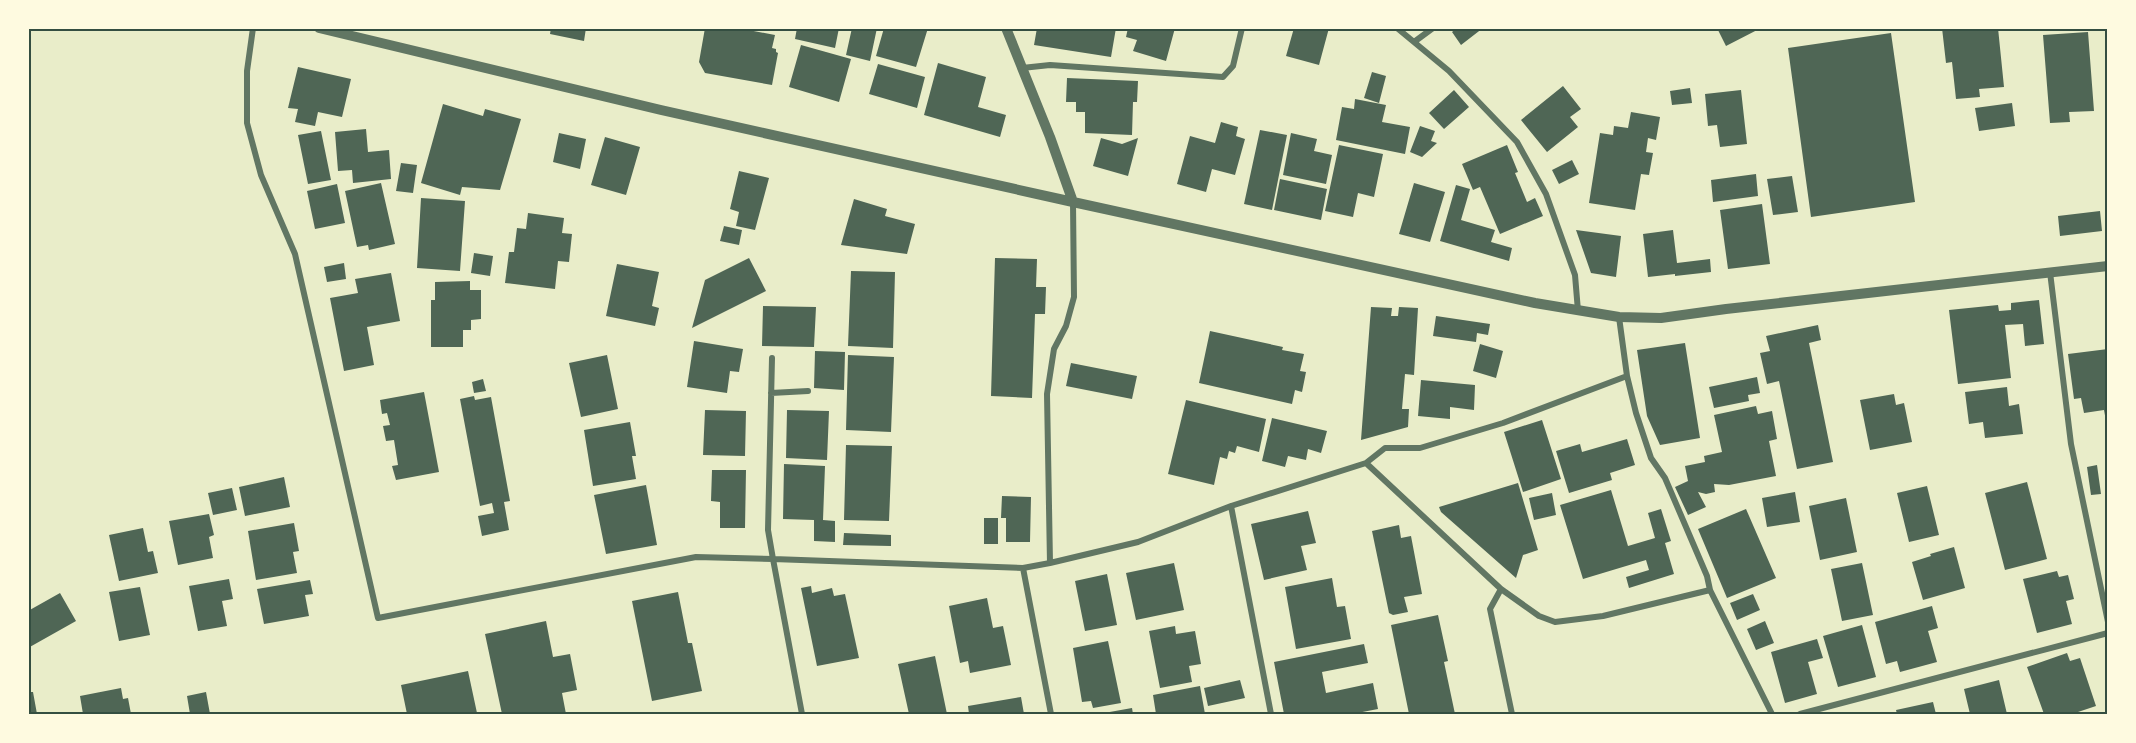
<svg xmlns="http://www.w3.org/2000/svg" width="2136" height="743" font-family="'Fira Sans Condensed',sans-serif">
  <rect width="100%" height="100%" fill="#e9edc9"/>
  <!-- building -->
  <path fill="#4f6655" d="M551 28H586L584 41 550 34Z
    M705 28H738L775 35 772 48 776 49V52L778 53 772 85 705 73 699 62Z
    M797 28H839L835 48 795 39Z
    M852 28H877L870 61 846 55Z
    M884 28H928L916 67 876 56Z
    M1037 28H1116L1111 57 1034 45Z
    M1128 28H1175L1166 61 1133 51 1137 40 1126 37Z
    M1294 28H1329L1319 65 1286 56Z
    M1457 28H1483L1461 45 1452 32Z
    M1717 28H1761L1726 46Z
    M1942 28H1998L2004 87 1979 89 1980 97 1956 99 1952 62 1946 63Z
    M2088 32 2094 111 2069 112 2070 122 2050 123 2043 35Z
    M1891 33 1915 202 1811 217 1788 48Z
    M801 45 851 59 839 102 789 87Z
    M938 63 986 77 978 107 1006 115 1000 137 924 115Z
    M878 64 925 77 917 108 869 94Z
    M298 67 351 79 342 117 318 112 315 126 295 122 298 109 288 108Z
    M1372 72 1386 76 1379 103 1364 98Z
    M1067 78 1138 81 1137 102H1133L1132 135 1085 133V112H1076V102H1066Z
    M1563 86 1581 109 1570 117 1578 127 1547 152 1521 120Z
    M1690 88 1692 103 1672 105 1670 91Z
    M1454 90 1469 107 1444 129 1429 113Z
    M1741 90 1747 144 1720 147 1717 125 1708 126 1705 94Z
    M1355 99 1386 105 1382 122 1410 127 1405 154 1336 140 1342 107 1354 109Z
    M2012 103 2015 126 1979 131 1975 108Z
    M443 104 483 116 485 109 521 119 500 190 462 187 460 195 421 183Z
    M1631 112 1660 117 1656 140 1648 138 1646 152 1653 153 1649 175 1641 174 1635 210 1589 203 1600 133 1613 135 1614 126 1628 128Z
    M1221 122 1238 127 1236 136 1245 139 1235 175 1212 169 1206 192 1177 184 1190 136 1215 143Z
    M1420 126 1435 131 1431 141 1437 143 1422 157 1410 152Z
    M366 129 368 152 389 150 391 179 353 183 352 170 338 171 335 132Z
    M1260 130 1287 135 1272 210 1244 204Z
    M321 131 331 180 308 184 298 135Z
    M559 133 586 139 580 169 553 162Z
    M1291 133 1317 139 1314 151 1332 155 1326 184 1283 175Z
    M605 137 640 147 626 195 591 185Z
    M1101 138 1122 144 1138 138 1128 176 1093 166Z
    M1339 145 1383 154 1374 197 1358 193 1353 217 1325 211Z
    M1507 145 1518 172 1515 173 1527 202 1535 198 1543 216 1500 234 1480 187 1473 190 1462 164Z
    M1572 160 1579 174 1559 184 1552 170Z
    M401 163 417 165 413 193 396 191Z
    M739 171 769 178 755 230 736 226 739 212 730 209Z
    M1756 174 1758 196 1713 202 1711 180Z
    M1792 176 1798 212 1773 215 1767 179Z
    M1280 179 1327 189 1321 220 1274 210Z
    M381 183 395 244 369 250 368 245 357 247 345 191Z
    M1414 183 1445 192 1430 242 1399 234Z
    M337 184 345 223 315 229 307 191Z
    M1456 185 1470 189 1461 220 1495 230 1491 242 1512 248 1509 261 1440 241Z
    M421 198 465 201 460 271 417 268Z
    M854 199 887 209 885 216 915 224 907 254 841 245Z
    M1762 204 1770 264 1728 269 1720 210Z
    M2100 211 2102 231 2060 236 2058 216Z
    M528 213 564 218 562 233 572 234 569 262 558 261 555 289 505 283 509 252H514L517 228 526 229Z
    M724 226 742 230 739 245 720 241Z
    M1576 230 1621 236 1616 277 1591 273Z
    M1673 230 1677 263 1710 259 1711 272 1675 276V274L1648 277 1643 234Z
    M474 253 493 256 490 276 471 273Z
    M749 258 766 291 692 328 705 280Z
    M995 258 1037 259 1036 287H1046L1045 314H1035L1032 398 991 396Z
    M344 263 346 279 327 282 324 267Z
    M617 264 659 272 652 306 659 308 655 326 606 316Z
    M851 271 895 272 893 348 848 346Z
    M391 273 400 321 367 327 374 365 344 371 330 298 358 293 355 279Z
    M470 281V290H481V319L471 320V330H463V347H431V300H435V282Z
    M2039 300 2044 344 2025 346 2023 324 2005 325 2011 378 1958 384 1949 310 1998 305 1999 311 2011 310V303Z
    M763 306 816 307 814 347 762 346Z
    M1371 307 1392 308 1391 316H1398L1399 307 1418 308 1414 375 1405 374 1402 409H1409L1408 427 1361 440Z
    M1436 316 1490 324 1488 335 1477 333 1476 342 1433 336Z
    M1818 325 1821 340 1809 343 1833 462 1797 469 1779 381 1767 384 1760 353 1770 351 1766 336Z
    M1210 331 1283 347 1282 350 1304 354 1300 371 1306 372 1302 392 1295 390 1292 404 1199 383Z
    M694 341 743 349 739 372 730 371 727 393 687 387Z
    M1685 343 1700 438 1660 445 1647 416 1637 350Z
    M1480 344 1503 351 1496 378 1473 371Z
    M2108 349V421H2106L2104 410 2084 413 2081 398 2074 399 2068 354Z
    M815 351 845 352 844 390 814 388Z
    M607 355 618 409 581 417 569 363Z
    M848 355 894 357 891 432 846 430Z
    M1071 363 1137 376 1132 399 1066 386Z
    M1757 377 1760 393 1748 395 1749 401 1714 408 1709 387Z
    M483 379 486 391 474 393 472 382Z
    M1421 380 1475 385 1474 410 1450 407V419L1418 416Z
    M2007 387 2009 406 2019 404 2023 434 1985 438 1983 422 1969 424 1965 392Z
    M424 392 439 472 396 480 392 466 398 465 394 440 386 441 383 426 390 425 387 413 382 414 380 400Z
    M1894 394 1896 405 1904 403 1912 442 1870 450 1860 400Z
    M474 396 475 400 491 397 510 501 504 502 509 530 482 536 478 516 494 513 492 503 480 506 460 399Z
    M1186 400 1266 419 1259 452 1237 446 1235 453 1229 451 1227 459 1220 457 1214 485 1168 474Z
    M1756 406 1758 414 1772 411 1777 439 1769 441 1776 476 1729 485 1714 484 1715 492 1706 494 1698 492 1706 507 1688 515 1675 487 1688 481 1685 466 1705 462 1704 456 1722 452 1714 415Z
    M705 410 746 411 745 456 703 455Z
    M787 410 829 411 827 460 786 458Z
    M1272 418 1327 431 1321 453 1308 449 1306 460 1288 456 1285 467 1262 461Z
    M1542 420 1561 479 1523 492 1504 432Z
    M630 422 636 456H632L636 479 593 486 584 430Z
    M1627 439 1635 465 1610 473 1612 480 1569 493 1556 451 1580 444 1582 452Z
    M846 445 892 446 889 521 844 520Z
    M784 464 825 466 823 520 835 521V542L814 541V520L783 519Z
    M2097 465 2101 494 2091 495 2087 467Z
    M712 470H746L745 528H720V502L711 501Z
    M284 477 290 507 245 516 239 487Z
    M2027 482 2047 559 2005 570 1985 493Z
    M1518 483 1538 550 1523 555 1516 578 1441 512 1439 507Z
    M646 485 657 545 606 554 594 495Z
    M1927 486 1939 535 1909 542 1897 493Z
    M232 488 237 510 213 515 208 493Z
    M1611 490 1628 546 1655 538 1648 513 1661 509 1671 541 1665 543 1674 574 1629 588 1626 577 1649 570 1646 560 1583 579 1560 505Z
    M1795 492 1800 522 1767 527 1762 498Z
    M1552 493 1556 515 1534 520 1529 498Z
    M1002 496 1031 497 1030 542H1006V518H1001Z
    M1846 498 1857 552 1820 560 1809 506Z
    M1746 509 1776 578 1727 598 1698 529Z
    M1308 511 1316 543 1301 546 1307 570 1264 580 1251 524Z
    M209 514 214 535 209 537 213 558 178 565 169 521Z
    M984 518H998V544H984Z
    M294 523 299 551 293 552 297 573 256 580 248 531Z
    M1399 525 1401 538 1411 536 1422 594 1404 597 1408 612 1393 615 1389 613 1372 531Z
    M143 528 148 552 153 551 158 573 119 581 109 535Z
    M844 533 891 535V546L843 545Z
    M1954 547 1965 588 1923 600 1912 562 1931 556 1930 554Z
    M1174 563 1184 610 1136 620 1126 573Z
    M1862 563 1873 615 1842 621 1831 569Z
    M2057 571 2059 577 2068 575 2074 599 2066 601 2072 624 2037 633 2023 579Z
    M1107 574 1117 625 1085 631 1075 581Z
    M1332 578 1337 607 1345 606 1351 639 1296 649 1285 587Z
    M229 579 233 599 222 601 227 626 198 631 189 586Z
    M310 580 313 594 305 595 309 616 264 624 257 589Z
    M811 586 812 593 832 588 834 596 845 594 859 658 817 666 801 588Z
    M140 587 150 635 119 641 109 592Z
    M678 592 688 643H692L702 691 652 701 632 601Z
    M60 593 76 621 28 648V611Z
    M1753 594 1760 610 1737 620 1730 603Z
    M987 598 993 628 1003 626 1011 665 970 673 968 661 960 663 949 606Z
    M1932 606 1938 628 1928 631 1937 662 1900 672 1897 661 1886 664 1875 622Z
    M1438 615 1448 661 1444 662 1455 714H1409L1391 625Z
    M546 621 553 657 570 654 577 690 562 693 566 714H502L485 634Z
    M1765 621 1774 643 1756 650 1747 629Z
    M1862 625 1876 677 1838 687 1823 636Z
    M1175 626 1176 634 1195 631 1201 664 1189 666 1192 682 1160 688 1149 631Z
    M1817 639 1823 658 1808 662 1817 694 1785 703 1771 652Z
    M1108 641 1121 703 1093 708 1091 701 1082 702 1073 648Z
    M1364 644 1368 663 1322 672 1326 693 1373 683 1378 709 1352 714H1284L1274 662Z
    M2067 653 2070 661 2080 658 2096 706 2072 714H2044L2027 667Z
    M935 656 947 714H909L898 664Z
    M468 671 477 713 407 714 401 685Z
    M1240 680 1245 698 1208 706 1204 688Z
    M1999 680 2007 714H1970L1964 689Z
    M1200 686 1205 714H1156L1153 695Z
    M121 688 123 699 128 698 131 714H83L80 696Z
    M28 692H33L37 714H28Z
    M206 692 210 714H190L187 696Z
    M1021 697 1024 714H969L968 706Z
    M1933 702 1936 714H1897L1896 710Z
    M1132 708 1133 714H1104V713Z"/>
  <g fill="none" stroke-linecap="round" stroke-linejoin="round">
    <!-- minor -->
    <path stroke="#617663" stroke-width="6" d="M253 28 247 71V123L261 175 295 254 378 618 696 557 773 559 768 530 772 358
      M1397 28 1449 71 1517 142 1546 194 1575 275 1578 311
      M1414 42 1433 28
      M1022 68 1050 65 1223 77 1233 66 1242 28
      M2050 272 2071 444 2108 622
      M1619 317 1627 376 1636 413 1651 458 1665 478 1707 576 1710 590 1772 714
      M771 393 808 391
      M1366 463 1385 448H1420L1503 423 1627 376
      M1231 506 1271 714
      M1050 563 1047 394 1054 349 1066 326 1074 297 1073 202
      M1023 568 1051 714
      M1501 589 1490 609 1512 714
      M802 714 773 559 1023 568 1050 563 1138 542 1231 506 1366 463 1501 589 1539 616 1555 622 1603 616 1710 590
      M1800 714 2108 633"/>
    <!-- tertiary -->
    <path stroke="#617663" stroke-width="10" d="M319 28 661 110 1073 202 1535 303 1619 317 1661 318 1726 309 2108 266
      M1006 28 1050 137 1073 202"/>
  </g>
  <!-- border -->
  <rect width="2136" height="743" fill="none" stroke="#fefae0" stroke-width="60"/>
  <rect x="30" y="30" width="2076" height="683" fill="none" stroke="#344e41" stroke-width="2"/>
</svg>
